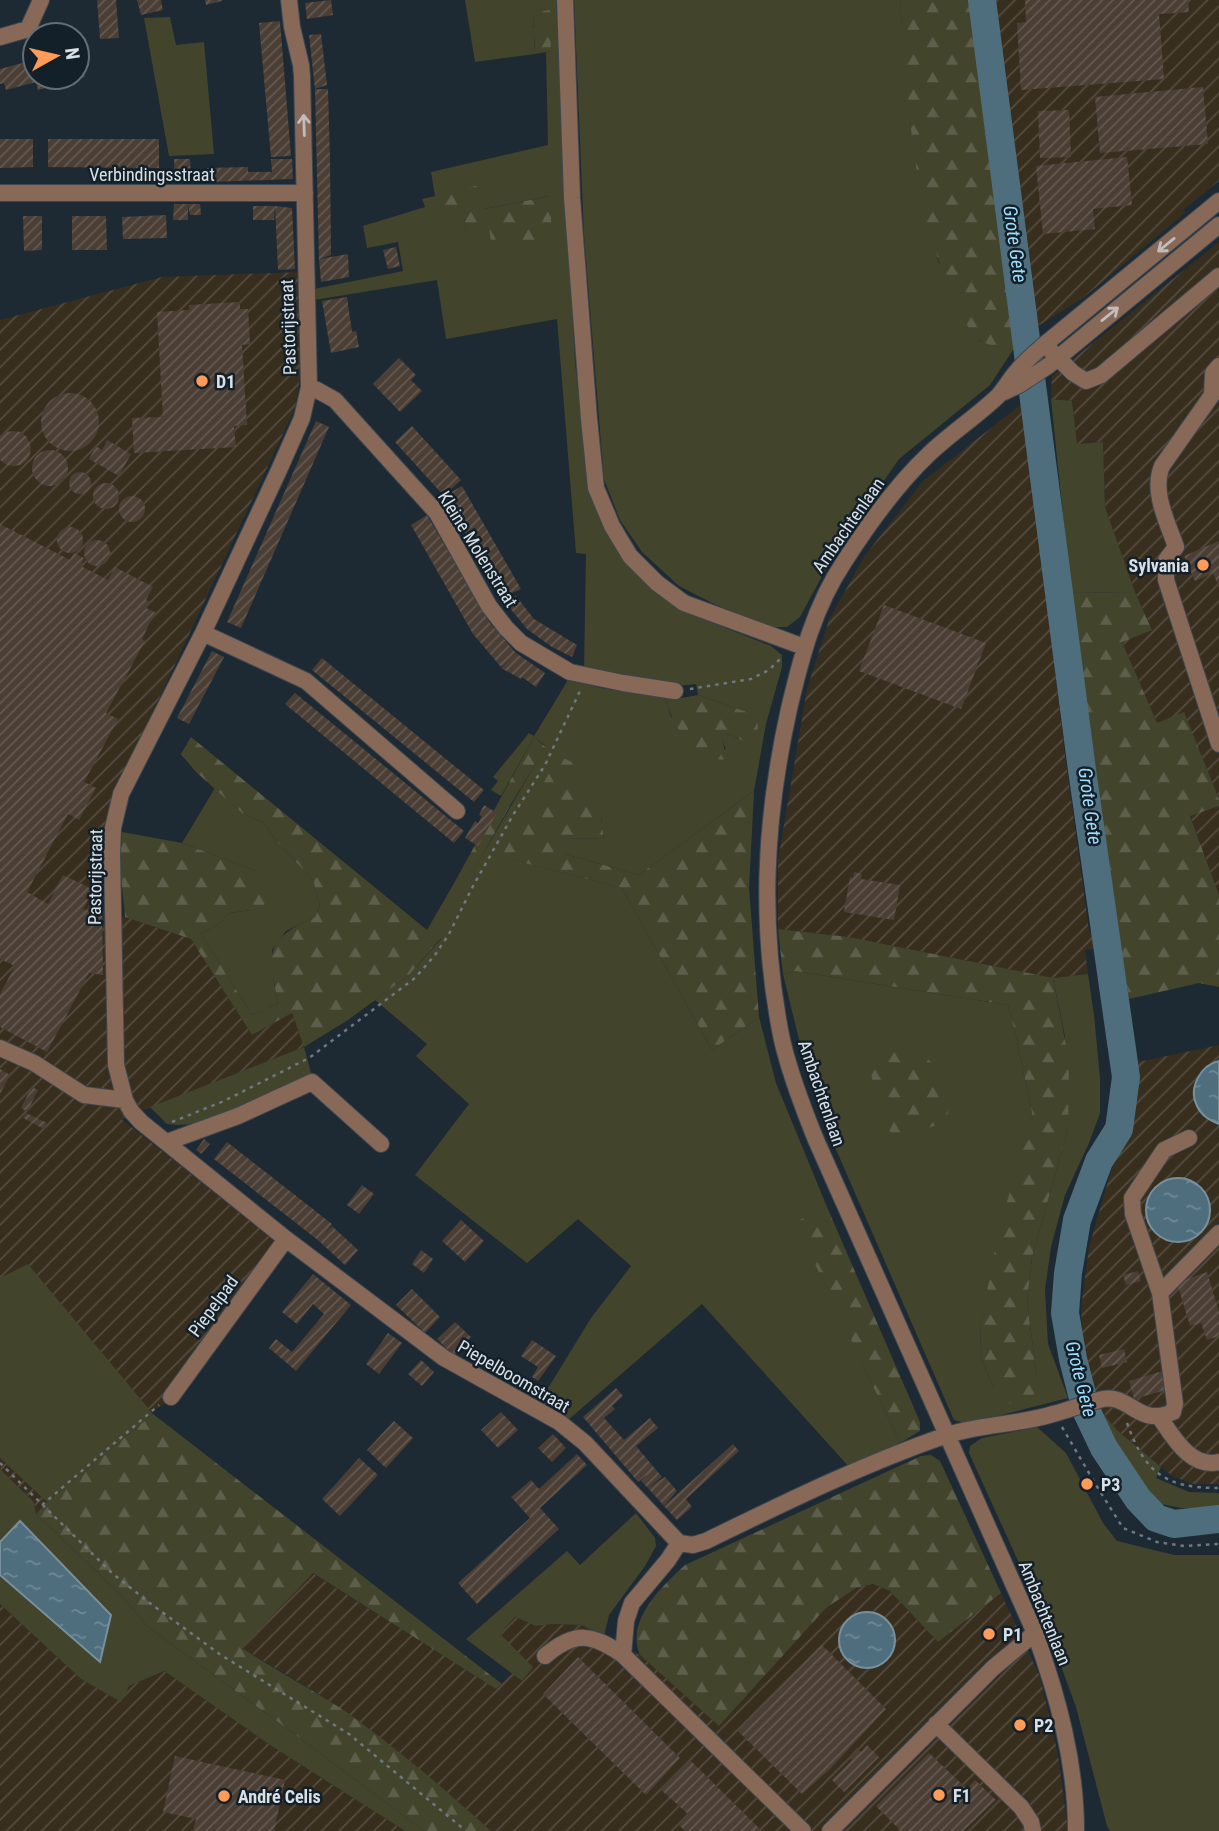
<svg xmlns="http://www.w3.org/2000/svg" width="1219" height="1831" font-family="'Roboto Condensed',sans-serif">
  <defs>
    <pattern id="industrial-furrows" width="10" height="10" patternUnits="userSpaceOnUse" patternTransform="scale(1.75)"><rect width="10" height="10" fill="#382e1e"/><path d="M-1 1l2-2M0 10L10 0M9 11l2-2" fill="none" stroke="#544c3f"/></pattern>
    <pattern id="forest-firs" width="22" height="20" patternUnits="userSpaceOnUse" patternTransform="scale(1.75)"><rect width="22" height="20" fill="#43442c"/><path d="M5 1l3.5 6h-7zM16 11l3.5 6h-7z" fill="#5e5f4b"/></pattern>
    <pattern id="water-ripples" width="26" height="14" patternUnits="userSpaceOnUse" patternTransform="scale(1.75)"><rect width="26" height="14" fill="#4e6e7e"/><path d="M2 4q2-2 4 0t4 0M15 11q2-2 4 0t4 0" fill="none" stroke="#6f8996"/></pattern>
    <pattern id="building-hatch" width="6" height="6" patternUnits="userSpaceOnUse" patternTransform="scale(1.75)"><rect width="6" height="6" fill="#4b3e34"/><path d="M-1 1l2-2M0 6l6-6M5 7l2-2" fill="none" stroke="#645a51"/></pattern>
  </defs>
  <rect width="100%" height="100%" fill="#1e2a33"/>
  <!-- industrial -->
  <path fill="url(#industrial-furrows)" d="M982 0H1219V181L1183 210 1185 213 1083 298 1025 334Z
    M1219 242V799L1184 713 1157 724 1122 641 1152 629 1135 592 1105 507 1103 442 1077 444 1072 401 1051 399 1052 376Z
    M300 272 301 371 295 408 115 793 107 914 125 917 191 939 252 1035 292 1013 304 1047 121 1119 286 1249 174 1397 160 1407 149 1411 28 1264 0 1278V320L162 277Z
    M1023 403 1065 755 1089 931 1097 930 1100 948 1085 950 1088 974 1053 978 849 937 778 929V860L807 689 829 620 864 557 923 481Z
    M1219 806V895L1190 815Z
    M1219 1045V1484H1192L1171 1475 1117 1430 1097 1406 1083 1357 1081 1308 1089 1247 1111 1171 1135 1111 1138 1062Z
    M0 1458 47 1502 36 1514 34 1502 0 1469Z
    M312 1573 496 1689 512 1673 522 1680 500 1634 515 1617 536 1626 552 1624 582 1625 640 1655 719 1726 826 1608 856 1588 873 1584 890 1591 938 1642 1001 1593 1040 1677 1058 1754 1068 1831H491L446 1791 364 1725 314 1691 242 1648Z
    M0 1604 81 1679 120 1701 129 1686 164 1671 270 1745 405 1831H0Z"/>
  <!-- grass -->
  <path fill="#43442c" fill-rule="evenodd" d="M465 0H556L575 362 589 487 599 517 614 545 644 582 685 612 771 646 782 655V667L766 724 754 791 639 875 565 854 564 838 604 839 601 817 502 857 622 888 712 1050 759 1017 776 1083 827 1207 796 1223 900 1443 850 1468 702 1304 567 1421 539 1403 591 1318 631 1266 578 1219 527 1263 415 1175 469 1104 416 1056 427 1044 375 1000 409 975 441 939 427 930 457 878 466 883 546 746 534 737 501 796 491 790 498 781 493 777 529 733 534 736 568 680 602 688 665 698 671 717 726 750 721 736 729 734 743 741 747 712 698 695 696 684 677 686 584 669 586 554 576 553 557 319 446 339 437 280 314 300V289L403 271 398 242 367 248 363 226 425 207 422 199 435 196 431 172 548 145 546 52 551 51 533 14 535 54 475 62ZM549 196 467 231 464 218 484 209Z
    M574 0H900L911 129 924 201 938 261 980 341 1013 350 990 385 899 459 835 552 800 617 787 627H769L714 604 679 586 642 552 620 520 604 479 584 235Z
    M170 17 176 45 204 42 214 154 169 156 144 18Z
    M1051 399 1072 401 1077 444 1103 442 1105 507 1135 592 1071 593Z
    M215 788 242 813 264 823 277 842 313 880 320 906 315 917 286 931 272 950 274 984 278 1003 252 1015 201 934 219 924 229 913 251 910 256 871 182 843Z
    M795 971 1008 1005 1017 1041 1032 1113 981 1321 980 1355 994 1388 1037 1378 1027 1302 1032 1257 1068 1129 1065 1037 1053 978 1088 974 1094 1015 1100 1078V1113L1089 1143 1065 1195 1051 1247 1045 1290 1048 1344 1068 1398 974 1422 964 1423 954 1420 821 1115 805 1064 783 974Z
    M304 1047 312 1076 200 1124 178 1125 167 1124 150 1107Z
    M28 1264 153 1414 47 1502 0 1458V1278Z
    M1097 1406 1117 1430 1161 1467 1156 1478 1189 1492 1219 1493V1508H1181L1161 1504 1124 1464Z
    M1037 1427 1066 1453 1103 1523 1117 1541 1174 1555H1219V1831H1110L1107 1826 1076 1707 1040 1609 969 1453 970 1446 982 1438Z
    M0 1469 34 1502 36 1514 121 1595 148 1627 293 1733 424 1831H405L270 1745 164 1671 129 1686 121 1702 81 1679 0 1604Z
    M636 1513 655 1538 656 1546 645 1566 609 1615 604 1636 582 1625 552 1624 536 1626 515 1617 500 1634 533 1667 522 1681 466 1639 567 1551 580 1565Z"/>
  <!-- forest -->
  <path fill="url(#forest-firs)" d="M900 0H982L1025 334 1013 350C1003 347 985 346 978 339 964 325 957 306 949 288 912 201 907 94 900 0Z
    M550 10 551 51 535 54 533 13Z
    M480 185 484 209 550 196 552 241 492 250 489 228 467 232 464 218 441 222 435 196Z
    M1135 592 1152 630 1122 642 1157 723 1184 712 1219 799V806L1190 816 1219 895V987L1199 983 1129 999 1106 851 1071 593Z
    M698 695 747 712 757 719 758 728 753 739 743 741 729 734 722 736 726 759C694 765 672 723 665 698H682Z
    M191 737 427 930 441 938 409 975 348 1020 304 1047 292 1013 252 1035 191 939 125 917 120 866 122 832 182 843 256 871 272 887 264 905 251 910 229 913 219 924 201 934 252 1015 278 1003C268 952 264 940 315 917L320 906 313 880 277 842 264 823 242 813 196 772 181 754Z
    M534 737 546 747 511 804 466 884 457 878Z
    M559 756 574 763 573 795 593 794 601 817 604 839 565 838V854L639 875 754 791 749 888 759 1017 712 1050 622 888 501 857Z
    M778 929 849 937 1053 978 1069 1061 1068 1129 1032 1257 1027 1302 1037 1378 1033 1397 1028 1401 1016 1405 1006 1402 994 1388 980 1355 981 1321 999 1230 1032 1113 1017 1041 1008 1005 795 971 783 974Z
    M868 1053C883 1053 909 1049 922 1055 940 1064 962 1112 939 1124 929 1129 904 1133 892 1136L875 1098Z
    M827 1207 920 1422V1431L900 1443 795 1222Z
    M153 1414 502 1684 496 1689 313 1573 242 1648C282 1675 326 1696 364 1725 408 1758 450 1794 491 1831H424L293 1733 148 1627 121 1595 36 1514 47 1502Z
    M931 1455 940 1461 1001 1593 938 1642 890 1591 873 1584 856 1588 826 1608 719 1726 640 1655C625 1621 662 1586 685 1565L921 1456Z"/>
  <!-- water -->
  <path fill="url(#water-ripples)" stroke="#78909e" stroke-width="2" d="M1219 1061V1124C1209 1120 1202 1116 1197 1106 1188 1089 1200 1065 1219 1061Z
    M1146 1210a32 32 0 1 1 64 0a32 32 0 1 1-64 0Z
    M20 1521 111 1615 100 1662 0 1575V1542Z
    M839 1640a28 28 0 1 1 56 0a28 28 0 1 1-56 0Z"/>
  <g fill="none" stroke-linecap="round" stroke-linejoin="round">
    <!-- river -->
    <path stroke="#4e6e7e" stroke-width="28" d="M982 0 1082 770 1126 1077 1119 1129 1099 1161 1077 1220 1068 1273 1065 1313 1073 1359 1086 1410 1104 1448 1138 1499 1156 1518 1174 1524 1219 1519"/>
  </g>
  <!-- building -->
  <path fill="url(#building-hatch)" d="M97 0H116L119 38 100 39Z
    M137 0H161L163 10 141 15Z
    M205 0H222V1L206 5Z
    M331 0 333 15 307 19 305 3Z
    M1025 0H1188L1189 12 1159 14 1164 79 1021 90 1017 23 1026 22Z
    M280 21 291 156 271 157 259 23Z
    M321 34 327 85 315 89 309 35Z
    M77 51 85 77 38 90 36 82 6 90 4 83 0 84V69L30 61 32 69 35 68V77H77Z
    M1203 87 1208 144 1100 153 1095 97Z
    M315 89H328L330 159 331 255 319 259Z
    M1069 110 1071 157 1040 158 1038 111Z
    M0 139H33V167L0 168Z
    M48 139H159V168L48 167Z
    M1127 157 1132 205 1093 209 1095 229 1043 234 1036 166Z
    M174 159H190L191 178 175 179Z
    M271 159H292L293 179 208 182 207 168 248 167V172H272Z
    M174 204H200L201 215H190L188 204V220H173Z
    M253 206H275L274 220H253Z
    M275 206 292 208 295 269 278 270Z
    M166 215 167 238 123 239 122 217Z
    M23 216H42V250L24 251Z
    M72 216H106L107 250H72Z
    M396 247 400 266 388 269 383 250Z
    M348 254 349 277 321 282 319 259Z
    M347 297 352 332 356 331 359 347 331 353 322 301Z
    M240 302V309H248L250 344 242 345 247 425 234 426 236 447 134 453 132 418 163 417 157 312 189 310V305Z
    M399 358 416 375 411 380 422 391 400 412 373 384Z
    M41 422a29 29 0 1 1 58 0a29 29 0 1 1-58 0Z
    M316 421 329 427 241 628 227 622Z
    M412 426 461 480 444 496 462 486 521 589 501 598 444 496 395 442Z
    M13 431 21 432 27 437 31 447 30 454 27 460 21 465 14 466 7 465 0 460V437L6 432Z
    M107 440 131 454 119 476 89 459 96 446 102 450Z
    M32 468a18 18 0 1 1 36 0a18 18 0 1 1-36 0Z
    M69 483a11 11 0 1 1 22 0a11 11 0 1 1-22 0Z
    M93 496a13 13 0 1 1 26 0a13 13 0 1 1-26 0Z
    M119 509a13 13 0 1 1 26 0a13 13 0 1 1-26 0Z
    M427 515 490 623 516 653 545 673 536 687 522 677 521 679 501 668 510 659 501 667 473 634 411 525Z
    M0 524 70 560 74 553 84 558 81 566 108 580 115 567 153 587 146 600 150 602 146 608 155 612 142 639 145 641 106 713 118 719 84 782 96 788 79 820 68 814 27 892 48 904 63 875 90 888 85 898 88 900 83 909 102 916 103 975 89 973 47 1052 0 1027V994L15 966 0 959Z
    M57 540a13 13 0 1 1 26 0a13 13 0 1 1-26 0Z
    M84 553a13 13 0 1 1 26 0a13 13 0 1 1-26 0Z
    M1219 541V587L1213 573 1195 581 1184 556Z
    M516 596 534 619 577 645 572 657 552 647 527 629 505 602Z
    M884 605 986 643 961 709 859 671Z
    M212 651 224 657 189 724 177 718Z
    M322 658 484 790 474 802 312 670Z
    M295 693 464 831 454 843 285 704Z
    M484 805 497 813 478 846 465 838 475 821 478 823 482 816 479 815Z
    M854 872 862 874 861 879 900 885 894 920 844 912 850 877 853 878Z
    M0 1069 10 1075 0 1094Z
    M32 1087 38 1090 27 1112 21 1108Z
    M26 1113 47 1123 44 1129 23 1118Z
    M204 1139 210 1144 201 1154 196 1150Z
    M227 1142 332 1224 324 1235 332 1226 358 1250 345 1265 319 1241 214 1159Z
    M362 1185 374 1194 359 1214 347 1205Z
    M461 1220 484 1241 465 1262 442 1241Z
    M421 1250 433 1259 424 1273 412 1264Z
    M1138 1271 1141 1281 1126 1285 1123 1275Z
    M1207 1272 1219 1312V1336L1207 1340 1201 1323 1190 1326 1177 1283Z
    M313 1274 351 1305 296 1371 269 1348 276 1339 292 1352 324 1314 313 1304 297 1324 282 1312Z
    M412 1289 440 1317 425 1333 396 1305Z
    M455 1322 471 1337 454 1356 437 1339Z
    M388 1333 402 1343 379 1374 366 1364Z
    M532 1340 556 1356 538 1381 532 1377 538 1367 521 1356Z
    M1124 1349 1127 1362 1102 1368 1099 1355Z
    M421 1360 434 1372 422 1386 408 1374Z
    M1163 1371 1169 1389 1134 1399 1129 1381Z
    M616 1388 623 1396 612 1406 615 1409 604 1418 624 1440 650 1418 658 1428 636 1446 662 1477 648 1488 641 1481 648 1474 638 1482 583 1417Z
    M501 1412 518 1430 498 1448 481 1430Z
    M394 1421 413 1438 386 1468 367 1450Z
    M553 1434 566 1448 552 1462 538 1448Z
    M733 1444 739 1451 686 1499 692 1507 677 1520 664 1506Z
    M577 1454 587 1465 540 1508 559 1529 477 1604 458 1583 530 1518 511 1497 531 1480 539 1489Z
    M359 1458 378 1475 340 1516 322 1499Z
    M665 1477 677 1491 664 1506 648 1488Z
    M822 1645 886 1709 830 1769 802 1794 738 1731Z
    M578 1657 680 1758 646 1795 543 1694Z
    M867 1745 879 1757 844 1792 832 1780 852 1760 849 1757 857 1748 861 1752Z
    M929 1753 967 1789 975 1780 996 1800 963 1831H901L876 1806Z
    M175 1756 285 1780 274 1831H193L196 1819 163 1812Z
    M690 1760 762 1831H685L679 1825 689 1815 660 1789Z"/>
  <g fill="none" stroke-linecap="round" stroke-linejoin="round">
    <defs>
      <path id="minor" d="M289 0 292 27 301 65 302 76 309 387 302 418 279 470 203 633 121 794 113 828 112 854 116 1065 125 1100 131 1111 141 1122 286 1239 444 1358 559 1422 585 1443 679 1543 693 1545 706 1541C784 1503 861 1465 944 1436 979 1424 1018 1425 1053 1414 1069 1410 1083 1404 1099 1400 1130 1391 1136 1428 1173 1412L1175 1404 1160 1293 1219 1233
        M565 0 572 198 589 419 596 488 612 526 630 556 657 583 684 603 804 647
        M0 37 28 29 41 0
        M0 193H305
        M1051 351 1073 373 1086 381 1101 375 1219 276
        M1219 366 1213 373 1212 395 1162 466C1151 492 1168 523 1176 547L1166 560V580L1219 744
        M309 387 317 390 335 400 437 513 489 606 506 628 521 643 570 672 623 683 675 691
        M1004 392 1019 385 1048 366 1219 225
        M203 633 306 681 457 811
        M0 1048 34 1063 84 1095 125 1100
        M167 1142 238 1116 312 1082 381 1144
        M1160 1293 1133 1214 1132 1198 1164 1150 1189 1138
        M171 1397 286 1239
        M1160 1418C1173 1437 1191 1469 1219 1462
        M623 1655 626 1621 632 1603 668 1560 679 1543
        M545 1656C576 1630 592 1634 623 1655L803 1831
        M936 1724 1021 1807 1031 1822 1033 1831
        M830 1831 993 1668 1035 1633
        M1076 1831C1076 1763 1058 1697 1035 1633L816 1140C803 1108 790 1074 782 1040 759 927 764 822 789 709 801 658 814 607 844 562 869 523 896 485 929 454 951 433 976 417 998 396 1005 388 1010 379 1017 371 1025 361 1035 353 1044 345L1219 201"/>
    </defs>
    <!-- minor casing -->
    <use href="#minor" stroke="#3c4750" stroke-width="18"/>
    <!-- path -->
    <path stroke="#6e7880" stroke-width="2.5" stroke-dasharray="3.5 5" stroke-linecap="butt" d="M690 689 751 679 769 670 783 656
      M172 1122 224 1101 309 1058 415 978 435 955 449 934 472 888 513 815 545 765 580 691
      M1127 1423C1145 1473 1165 1488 1219 1488
      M1062 1427 1096 1485 1123 1528 1157 1542 1184 1546 1219 1544
      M0 1463 113 1574 151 1604 221 1655 349 1734 466 1831
      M42 1505 159 1405"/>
    <!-- minor -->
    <use href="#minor" stroke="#886958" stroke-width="16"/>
  </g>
  <!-- one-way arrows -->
  <defs><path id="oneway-shaft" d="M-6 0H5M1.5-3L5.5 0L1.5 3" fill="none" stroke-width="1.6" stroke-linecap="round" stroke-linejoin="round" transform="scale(1.75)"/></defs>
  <g stroke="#c1bdbc">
    <use href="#oneway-shaft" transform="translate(304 125) rotate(-92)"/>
    <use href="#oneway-shaft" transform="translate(1166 245) rotate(141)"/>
    <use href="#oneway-shaft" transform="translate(1110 314) rotate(-39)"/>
  </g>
  <!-- markers -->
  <g fill="#fe9b59" stroke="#142029" stroke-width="2.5">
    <circle cx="202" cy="381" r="7"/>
    <circle cx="1203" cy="565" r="7"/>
    <circle cx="1087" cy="1484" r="7"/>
    <circle cx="989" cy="1634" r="7"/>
    <circle cx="1020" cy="1725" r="7"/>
    <circle cx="939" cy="1795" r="7"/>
    <circle cx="224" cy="1796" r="7"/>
  </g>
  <g text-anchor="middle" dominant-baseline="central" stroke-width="5" stroke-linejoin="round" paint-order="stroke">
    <!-- street labels -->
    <g font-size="18" fill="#d9e1e7" stroke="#142029">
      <text x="152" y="174">Verbindingsstraat</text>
      <text transform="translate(288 327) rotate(-92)">Pastorijstraat</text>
      <text transform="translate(848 525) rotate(-55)">Ambachtenlaan</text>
      <text transform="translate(478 549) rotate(58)">Kleine Molenstraat</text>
      <text transform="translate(95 877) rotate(-89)">Pastorijstraat</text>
      <text transform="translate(822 1093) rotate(71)">Ambachtenlaan</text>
      <text transform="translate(213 1306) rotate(-54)">Piepelpad</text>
      <text transform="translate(514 1376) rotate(30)">Piepelboomstraat</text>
      <text transform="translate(1045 1613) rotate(68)">Ambachtenlaan</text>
    </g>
    <!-- poi labels -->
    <g font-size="18" font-weight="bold" fill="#d9e1e7" stroke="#142029" text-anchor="start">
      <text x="216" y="381">D1</text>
      <text x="1189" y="565" text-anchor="end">Sylvania</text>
      <text x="1101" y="1484">P3</text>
      <text x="1003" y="1634">P1</text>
      <text x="1034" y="1725">P2</text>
      <text x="953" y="1795">F1</text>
      <text x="238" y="1796">André Celis</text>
    </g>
    <!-- water labels -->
    <g font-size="19" font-style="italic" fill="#9fdcfa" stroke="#142029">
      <text transform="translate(1015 244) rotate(82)">Grote Gete</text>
      <text transform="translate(1090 806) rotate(82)">Grote Gete</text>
      <text transform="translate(1081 1379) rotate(76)">Grote Gete</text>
    </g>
  </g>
  <!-- north arrow -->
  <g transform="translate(56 56) rotate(82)"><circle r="33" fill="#142029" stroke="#636d75" stroke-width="2"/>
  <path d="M0-5L12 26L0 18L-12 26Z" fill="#fe9b59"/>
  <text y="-10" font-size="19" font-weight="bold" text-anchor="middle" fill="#d9e1e7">N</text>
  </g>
</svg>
